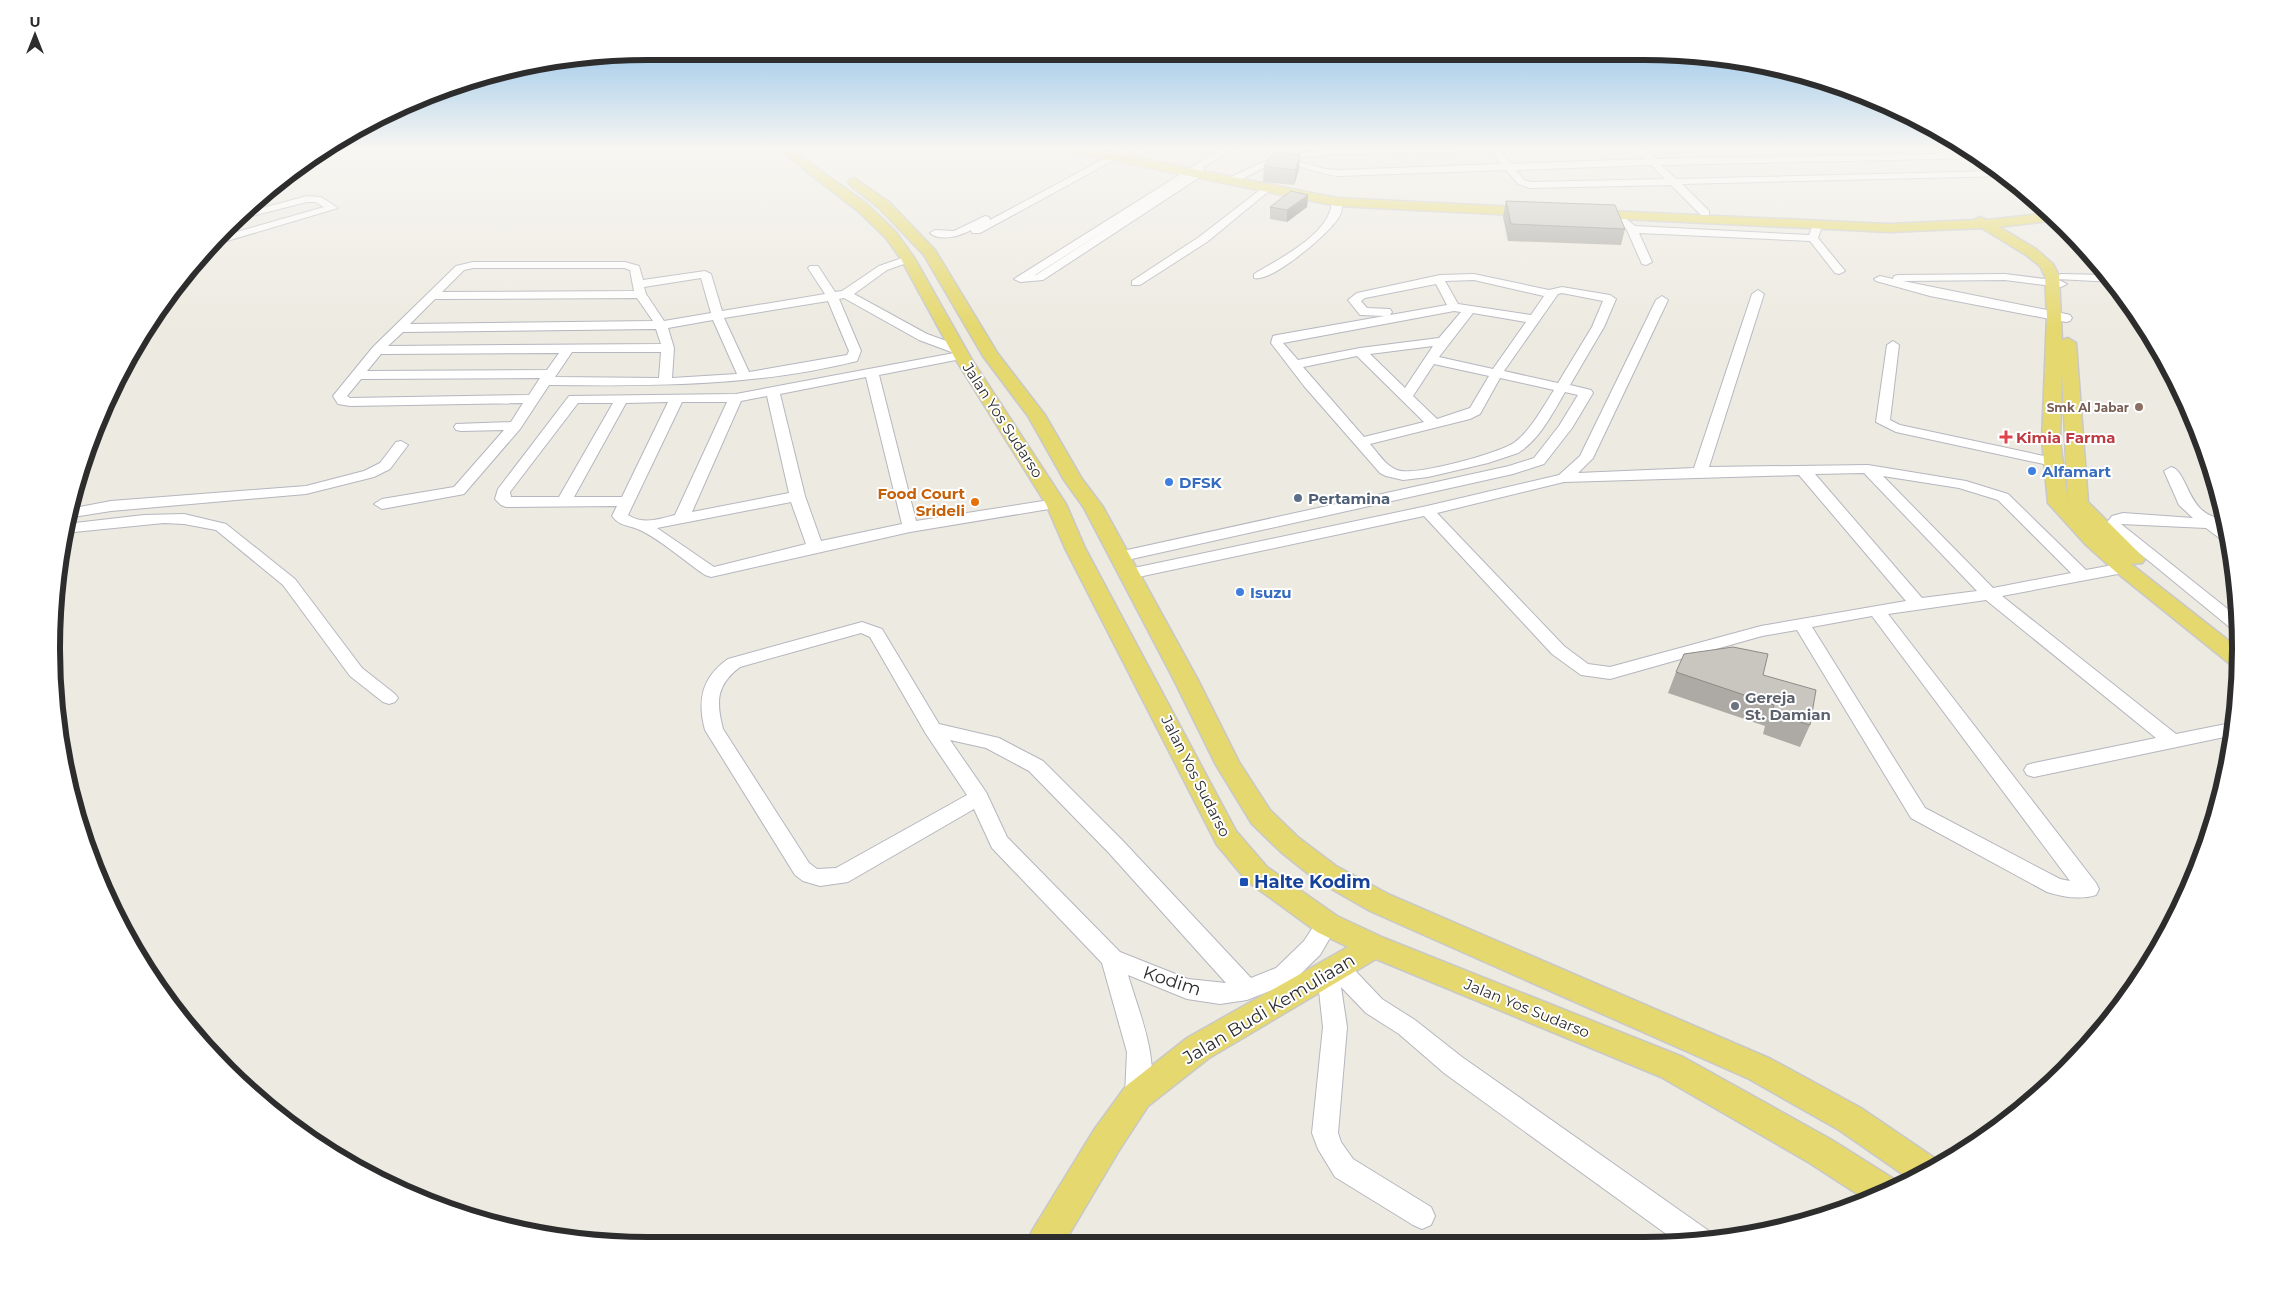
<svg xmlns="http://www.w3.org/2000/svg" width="2292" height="1297" font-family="Montserrat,sans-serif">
  <rect width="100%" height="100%" fill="#edeae1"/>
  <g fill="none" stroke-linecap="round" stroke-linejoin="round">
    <defs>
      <path id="minor" d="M1124 148H1136L980 233H972L971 230C960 236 940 242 930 233L935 230 954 231 985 216 989 217 990 220Z
        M1222 148H1233L1204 167 1203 175 1043 280 1020 282 1014 279ZM1115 224 1036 275H1035Z
        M1335 148H1502L1500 150 1511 164 1645 159 1634 148H1644L1656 159 1973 153 1980 158 1661 165 1676 179 1998 171 2005 176 1682 184 1709 211V215H1701L1671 185 1530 188 1518 184 1506 170 1339 176C1323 175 1287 161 1278 162 1265 164 1234 189 1224 180L1274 157ZM1490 151 1501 164 1339 170 1325 169 1289 159 1335 154ZM1651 165 1665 179 1531 182 1524 180 1516 170Z
        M1265 186 1269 187V191L1207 242 1140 285H1132V281L1199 237Z
        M307 196 321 197 338 208 210 246 216 238 324 207 315 202H307L232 221 240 214Z
        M1337 199 1342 202C1342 207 1342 213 1339 217 1330 233 1271 283 1254 278V274C1279 259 1330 234 1332 202Z
        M1619 213 1635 226 1809 235 1813 224H1821L1822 226 1818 238 1845 271 1839 274 1835 273 1810 241 1639 233 1652 262 1646 265 1642 264 1627 230 1614 216Z
        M908 256 912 257V261L887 270 854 294 927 334 963 347 967 355 961 359 879 375 916 521 1056 499 1061 501 1064 504 1061 507 910 532 711 577 705 575C684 561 663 541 640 530 630 525 620 527 612 516L617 506 506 507 501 505 495 499 498 489 569 396 736 394 954 353 919 340 844 298 839 299 861 351 857 361C752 387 655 386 549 385L520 429 464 494 459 495 382 509 374 504 382 499 454 487 504 430 461 431 456 430 454 427 456 424 511 422 523 403 350 406 338 404 333 396 373 347 456 266 473 262H625L639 266 643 280 705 271 711 274 722 311 825 294 808 268 810 266H818L835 292 842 291 879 266ZM473 268H624L630 270 634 291 442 292 464 270ZM701 278 711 313 664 321 646 294 644 287ZM637 298 653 321 410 324 435 299ZM828 301 849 351 847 355 749 372 724 318ZM713 320 737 374 672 378 674 348 668 328ZM656 329 661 344 388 346 403 332ZM572 352H661L659 378 555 377ZM559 353 547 370 367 371 381 354ZM866 377 902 524 821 541 805 496 780 394ZM540 378 529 395 350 398 347 396 361 379ZM767 396 789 493 692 512 741 401ZM668 402 622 497H574L626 403ZM682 402H727L675 515C659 519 643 525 628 515ZM578 403H613L559 497H511L510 492ZM791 502 806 544 714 567 657 528Z
        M1474 274 1549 290 1562 287 1610 295 1616 299 1604 327 1570 385 1591 390 1593 393 1572 428 1544 464 1513 474 1118 562 1112 560 1110 557 1112 554 1118 552 1509 466 1534 458 1559 426 1578 395 1565 392C1553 413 1539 440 1518 453L1488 463 1428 477 1403 480 1386 476 1380 473 1304 386 1271 343 1273 336 1277 335 1447 305 1436 284 1365 298 1361 301 1367 308 1390 309 1392 312 1390 315 1386 316 1360 315 1348 300 1357 293 1440 275ZM1474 280 1544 296 1531 315 1458 304 1445 281ZM1562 293 1603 301 1592 327 1558 383 1504 371 1558 294ZM1454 311 1461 312 1439 338 1360 348 1298 360 1283 343ZM1473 313 1526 322 1493 369 1439 357ZM1433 346 1405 388 1370 354ZM1357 356 1424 422 1364 437 1303 367ZM1434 364 1489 376 1470 408 1437 419 1413 396ZM1500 378 1554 390C1543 407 1531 430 1515 442 1501 453 1413 477 1397 470 1386 466 1378 453 1370 444L1470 419 1480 414Z
        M2005 274 2061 281 2067 284 2061 287 2005 280 1903 281 2066 314 2070 315 2072 318 2070 321 2066 322 1930 296 1876 281 1874 279 1880 276 1893 279 1894 276 1898 275Z
        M2061 274 2108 275 2114 282 2057 279 2055 277Z
        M1758 290 1764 294 1709 467 1868 465 1966 481 2008 494 2086 570 2123 563 2131 568 2123 573 2002 596 2176 734 2236 722 2234 735 2034 777 2027 775 2024 770 2027 765 2034 763 2156 738 1986 600 1888 614 2096 883 2099 889 2096 895C2080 900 2063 897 2047 892L1911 818 1797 630 1762 636 1610 679 1581 675 1552 654 1424 516 1129 579 1121 574 1129 569 1427 506 1559 475 1580 456 1656 300 1662 296 1668 300 1593 458 1578 473 1694 468 1752 294ZM1864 473 1977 591 1922 598 1815 474ZM1799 475 1906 601 1761 626 1610 667 1588 664 1564 646 1437 513 1564 482ZM1883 476 1959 488 1998 500 2071 573 1993 588ZM1872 616 2070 881 2060 879 1925 808 1812 627Z
        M1893 341 1899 345 1890 420 1900 425 2058 459 2060 462 2058 465 2053 466 1896 432 1876 422 1887 345Z
        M401 441 408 445 390 469 374 477 306 494 111 511 67 518 69 509 111 501 306 486 364 471 380 463 396 442Z
        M2171 467C2189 471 2186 517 2225 519L2228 542 2222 540 2206 528 2121 524 2239 618V631L2233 630 2105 525 2112 516 2123 513 2193 518 2179 505 2164 471Z
        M184 514 226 524 295 579 362 668 395 694 398 698 395 702 389 704 383 702 350 676 283 585 216 530 184 524 164 523 64 533 66 524 144 515Z
        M862 622 882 629 939 724 999 738 1043 761 1123 841 1251 978 1276 968 1304 941 1319 918 1327 915 1335 918 1338 924 1320 955 1292 982 1247 1000 1220 1004 1187 999 1128 975C1139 1013 1163 1066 1146 1104L1137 1107 1128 1104 1125 1096 1127 1052 1102 963 992 848 974 809 848 882 820 886 803 881 795 875 705 730C697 700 702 677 728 659ZM861 633 870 637 926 734 967 795 836 868 817 869 809 863 723 729C716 702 716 685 740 667ZM950 740 986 748 1029 771 1109 853 1226 983 1188 979 1120 952 1007 837 986 792Z
        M1338 959 1346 961 1382 999 1415 1020 1462 1057 1709 1231 1712 1241H1676L1444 1073 1399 1034 1366 1013 1341 987 1347 1027 1338 1133 1341 1142 1353 1159 1431 1207 1435 1216 1431 1225 1422 1229 1413 1225 1335 1177 1318 1149 1312 1133 1323 1027 1317 973 1320 966Z"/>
      <path id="major" d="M777 148H790L868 205 896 232 915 259 972 360 1066 504 1085 548 1236 831 1267 867 1337 916 1384 938 1683 1057 1832 1140 1894 1179 1896 1184 1865 1199 1808 1162 1661 1077 1376 959 1209 1058 1148 1106 1118 1152 1064 1243H1027L1032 1231 1094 1130 1126 1086 1187 1038 1348 947 1317 932 1247 881 1217 845 1065 548 1046 504 956 360 901 259 886 238 858 211Z
        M1065 148H1089L1337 198 1534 208 1541 212 1534 216 1337 206 1071 152Z
        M854 178 889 202 935 250 998 354 1045 415 1082 479 1103 507 1198 680 1239 762 1270 810 1299 838 1336 866 1390 895 1771 1059 1861 1108 1936 1159 1938 1164 1908 1178 1839 1130 1749 1079 1370 911 1316 880 1281 852 1252 824 1216 765 1174 680 1084 508 1064 480 1028 416 983 356 924 255 879 208 850 185 848 182 850 179Z
        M1589 210 1889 224 1974 220 1980 217 1987 220 2050 213 2057 220 1999 227 2036 249 2053 264 2059 276 2062 340 2068 338 2076 343 2088 502 2145 559 2142 563 2131 564 2238 648V666L2230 664 2116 572 2086 545 2048 503 2042 440 2047 316 2045 276 2040 266 2026 255 1982 228 1889 232 1584 217 1582 214ZM2062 373 2068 502 2060 440Z"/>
    </defs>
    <!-- minor casing -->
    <use href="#minor" stroke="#b5b6bf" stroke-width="2"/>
    <!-- major casing -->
    <use href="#major" stroke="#c8c8c8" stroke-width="3"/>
    <!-- minor -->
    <use href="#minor" fill="#fff" fill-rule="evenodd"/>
    <!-- major -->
    <use href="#major" fill="#e5d86e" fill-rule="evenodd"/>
  </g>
  <!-- wall -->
  <path fill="#adaaa5" d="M1300 155 1299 170 1294 185 1263 182 1264 166Z
    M1308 195 1307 207 1287 222 1270 219V207Z
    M1506 201 1625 229 1621 245 1508 241 1503 217Z
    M1676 672 1763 675 1810 725 1800 747 1763 734 1765 726 1668 693Z"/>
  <!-- shaded-wall -->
  <path fill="#8d8b86" d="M1300 155 1299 170 1294 185 1295 170Z
    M1308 195 1307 207 1287 222V210Z"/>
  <!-- building -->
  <path fill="#c9c6c0" stroke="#8d8b86" d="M1274 152 1300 155 1295 170 1264 166Z
    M1291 191 1308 195 1287 210 1270 207Z
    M1506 201 1615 205 1625 229 1511 224Z
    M1733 647 1768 654 1763 675 1816 690 1810 725 1772 713 1774 705 1676 672 1684 654Z"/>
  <!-- sky -->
  <linearGradient id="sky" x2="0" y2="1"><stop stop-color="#7eb8e7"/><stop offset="0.45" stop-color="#f7f6f2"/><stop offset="1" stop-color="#f7f6f2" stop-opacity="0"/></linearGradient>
  <rect width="2292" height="329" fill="url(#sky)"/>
  <!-- markers -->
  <circle fill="#8d6e63" stroke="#fff" stroke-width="2" cx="2139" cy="407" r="5"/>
  <path fill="#e0444e" stroke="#fff" stroke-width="2" d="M2003.5 429.5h5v5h5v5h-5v5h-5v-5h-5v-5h5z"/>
  <g fill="#3f7fe0" stroke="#fff" stroke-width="2">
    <circle cx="2032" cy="471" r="5"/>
    <circle cx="1169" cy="482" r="5"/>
    <circle cx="1240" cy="592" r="5"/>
  </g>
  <circle fill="#5c6f8a" stroke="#fff" stroke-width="2" cx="1298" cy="498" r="5"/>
  <circle fill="#e8710a" stroke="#fff" stroke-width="2" cx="975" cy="502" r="5"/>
  <circle fill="#6b7280" stroke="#fff" stroke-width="2" cx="1735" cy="706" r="5"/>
  <rect fill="#1a4fb4" stroke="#fff" stroke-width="2" x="1239" y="877" width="10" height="10" rx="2.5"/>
  <g text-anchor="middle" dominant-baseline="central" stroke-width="4" stroke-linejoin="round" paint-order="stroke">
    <!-- far-education labels -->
    <g font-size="12" font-weight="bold" fill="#785e54" stroke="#fff" text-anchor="end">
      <text x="2129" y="407">Smk Al Jabar</text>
    </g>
    <!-- street labels -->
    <g font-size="15" fill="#2d2d2d" stroke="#fff">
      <text transform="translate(1003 420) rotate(57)">Jalan Yos Sudarso</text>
      <text transform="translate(1196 776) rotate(63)">Jalan Yos Sudarso</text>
      <text transform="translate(1527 1008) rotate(22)">Jalan Yos Sudarso</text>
    </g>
    <!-- health labels -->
    <g font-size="15" font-weight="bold" fill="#be3a42" stroke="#fff" text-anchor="start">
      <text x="2016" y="437">Kimia Farma</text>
    </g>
    <!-- shop labels -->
    <g font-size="15" font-weight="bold" fill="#366cbe" stroke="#fff" text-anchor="start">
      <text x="2042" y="471">Alfamart</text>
      <text x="1179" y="482">DFSK</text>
      <text x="1250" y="592">Isuzu</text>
    </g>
    <!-- food labels -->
    <g font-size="15" font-weight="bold" fill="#c56008" stroke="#fff" text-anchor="end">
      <text x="965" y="493">Food Court<tspan x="965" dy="17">Srideli</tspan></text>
    </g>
    <!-- service labels -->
    <g font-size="15" font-weight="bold" fill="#4e5e75" stroke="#fff" text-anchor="start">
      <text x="1308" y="498">Pertamina</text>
    </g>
    <!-- worship labels -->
    <g font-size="15" font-weight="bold" fill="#5b616d" stroke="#fff" text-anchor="start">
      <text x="1745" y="697">Gereja<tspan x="1745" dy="17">St. Damian</tspan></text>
    </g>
    <!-- near-transit labels -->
    <g font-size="18" font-weight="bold" fill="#164399" stroke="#fff" text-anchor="start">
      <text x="1254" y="882">Halte Kodim</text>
    </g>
    <!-- near-street labels -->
    <g font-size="18" fill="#2d2d2d" stroke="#fff">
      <text transform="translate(1172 981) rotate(18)">Kodim</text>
      <text transform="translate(1269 1009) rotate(-31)">Jalan Budi Kemuliaan</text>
    </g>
  </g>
  <!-- crop -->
  <path d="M0 0H2292V1297H0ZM648 60H1644A588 588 0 0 1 2232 648V649A588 588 0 0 1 1644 1237H648A588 588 0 0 1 60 649V648A588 588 0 0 1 648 60Z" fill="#fff" fill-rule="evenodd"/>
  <path fill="none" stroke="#2d2d2d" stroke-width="6" d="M648 60H1644A588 588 0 0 1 2232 648V649A588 588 0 0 1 1644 1237H648A588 588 0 0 1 60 649V648A588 588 0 0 1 648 60Z"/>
  <!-- north arrow -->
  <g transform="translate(35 35)" stroke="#ffffff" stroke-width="4" paint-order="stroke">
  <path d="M0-4L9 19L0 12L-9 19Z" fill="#2d2d2d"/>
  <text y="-8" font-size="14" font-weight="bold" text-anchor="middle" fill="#2d2d2d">U</text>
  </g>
</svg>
